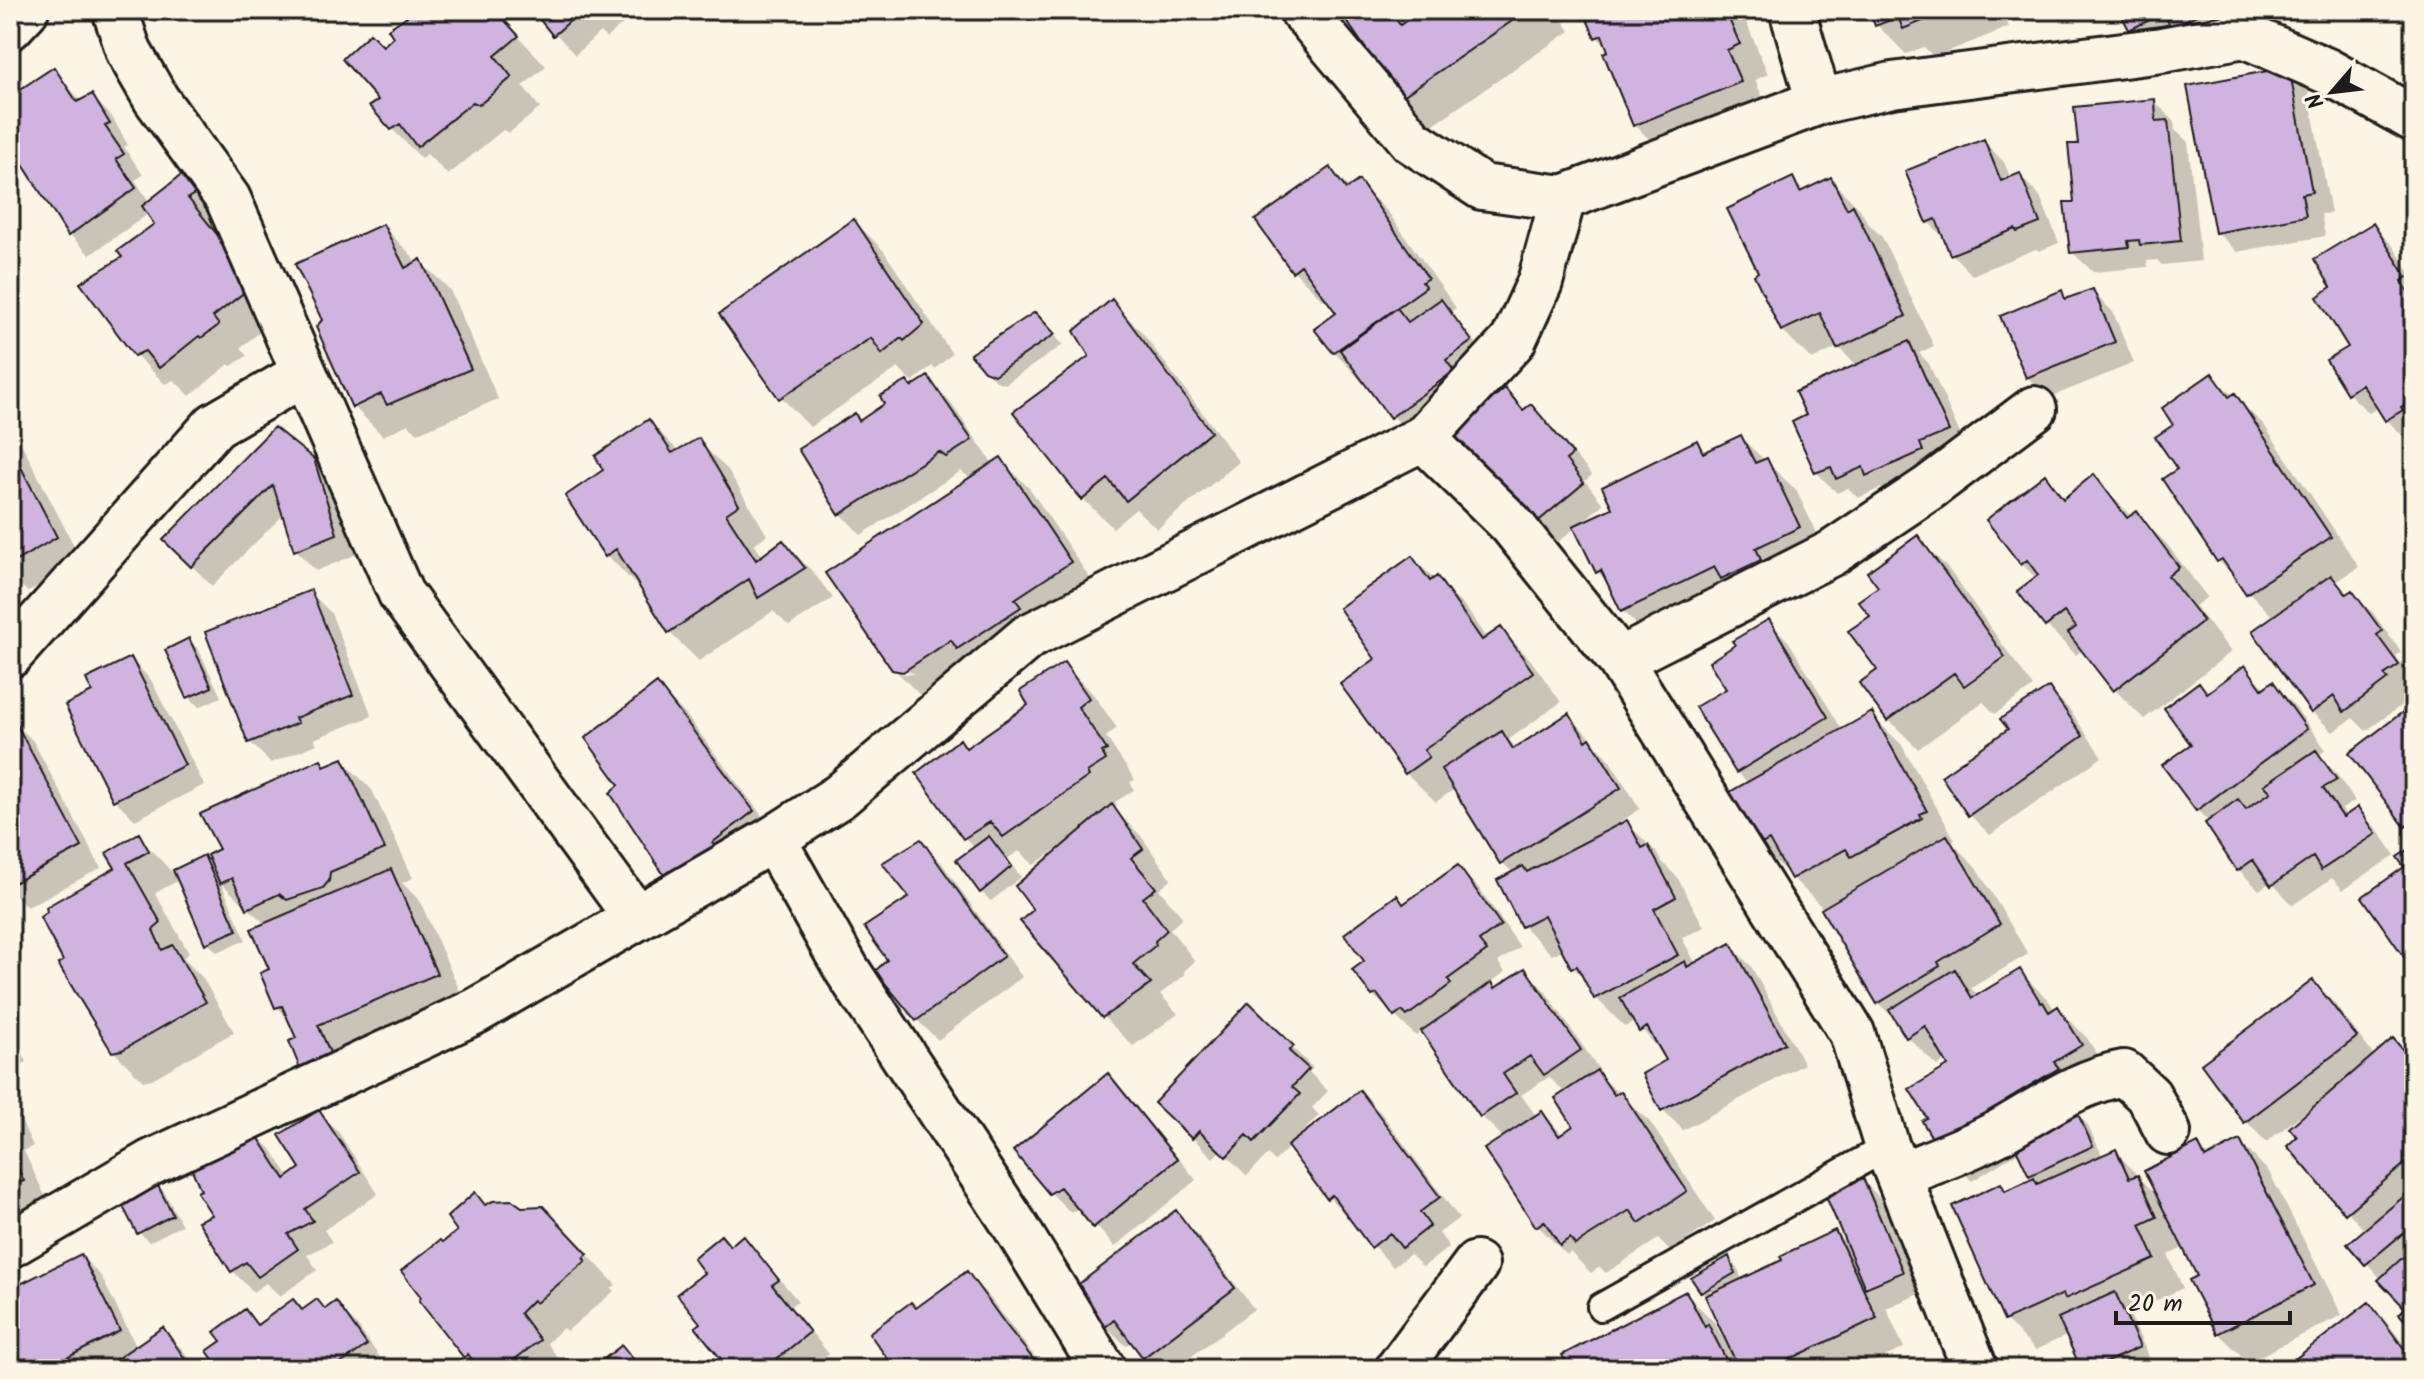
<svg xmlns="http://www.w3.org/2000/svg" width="2424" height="1379" font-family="Kalam,sans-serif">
  <rect width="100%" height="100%" fill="#fcf5e5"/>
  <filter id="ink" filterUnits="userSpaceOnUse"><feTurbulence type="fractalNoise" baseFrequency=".0125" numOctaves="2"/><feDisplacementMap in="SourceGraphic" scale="16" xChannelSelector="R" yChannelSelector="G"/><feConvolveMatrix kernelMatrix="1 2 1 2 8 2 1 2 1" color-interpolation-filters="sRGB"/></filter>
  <g filter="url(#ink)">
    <!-- shadow -->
    <path fill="#0003" fill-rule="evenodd" d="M420 10H493L546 66 523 86 540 108 509 133 503 130 448 175 427 154 421 158 392 129 381 100 383 48Z
      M535 10H639L606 38 600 32 575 55Z
      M1342 10H1397L1406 23 1425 10H1556L1570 31 1431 126 1401 97Z
      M1585 10H1741L1768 74 1755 80 1769 112 1664 154 1635 125 1611 51 1597 37Z
      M1871 10H2002L2009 27 1934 57 1924 47 1906 54 1877 25Z
      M2072 10H2085L2077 15Z
      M2121 10H2264L2193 47 2151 49 2131 29Z
      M2288 69 2308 89 2331 213 2321 214 2325 236 2237 252 2217 232Z
      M54 70 82 102 92 96 112 117 128 145 124 147 143 175 135 180 150 203 189 172 231 219 216 228 284 313 241 347 247 356 231 366 229 364 190 396 174 380 165 384 136 355 125 257 157 225 148 214 90 255 70 235 25 149 10 130V98Z
      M2154 101 2174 121 2175 130 2188 142 2201 261 2162 265 2157 260 2147 261 2148 267 2093 272 2072 252 2080 146Z
      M1983 141 2004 162 2011 179 2020 176 2040 196 2059 243 2039 251 2036 249 1972 275 1952 254 1946 240 1928 222Z
      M1330 170 1350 189 1359 183 1388 212 1456 308 1451 312 1491 362 1412 437 1334 351 1338 313 1326 297 1323 300 1293 270Z
      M1792 180 1805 192 1831 180 1860 209 1867 222 1882 237 1934 346 1919 353 1929 364 1968 452 1889 496 1881 488 1858 498 1848 488 1837 493 1816 472 1808 416 1857 366 1838 347 1812 360 1782 330 1761 273Z
      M854 221 883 250 952 354 935 369 932 366 912 382 898 368 810 427 781 397Z
      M383 226 412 256 416 264 420 261 450 290 498 399 418 433 408 424 383 436 354 407Z
      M2373 226 2393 246 2414 279V436L2407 440 2386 419 2379 407 2369 413 2348 393 2351 348 2334 288Z
      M2092 291 2113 312 2134 363 2048 398 2027 377 2061 293 2069 300Z
      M1112 302 1141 331 1239 462 1157 529 1136 509 1113 528 1083 499 1016 413 1092 357Z
      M1045 324 1063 345 1005 384 996 381 985 370Z
      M2212 376 2264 425 2359 567 2336 582 2349 595 2352 593 2373 613 2401 652 2396 656 2414 681V689L2403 696 2407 701 2366 731 2353 718 2333 732 2312 712 2274 618 2219 561 2165 479 2179 470 2176 426Z
      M928 379 948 399 993 464 1001 460 1030 489 1099 592 924 699 894 669 971 479 961 471 861 535 841 514 800 450 855 416 861 422ZM901 669 913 673V674H901Z
      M1505 391 1525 411 1531 406 1592 475 1585 481 1603 504 1581 523 1615 509 1697 443 1707 453 1740 437 1796 490 1828 556 1652 640 1623 611 1610 584 1598 572 1576 527 1545 553Z
      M649 421 679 452 698 441 728 470 767 535 754 544 763 557 783 542 813 572 833 598 789 626 773 611 699 661 669 632 639 583 636 585 607 555 606 471Z
      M10 430 19 439 85 567 47 589 41 584 28 592 18 583 10 588Z
      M312 460 334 482 357 554 316 571 296 550 284 514 212 586 166 540Z
      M2045 477 2066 499 2094 477 2132 517 2136 514 2166 543 2207 597 2195 606 2231 652 2144 719 2115 690 2083 649 2076 655 2047 626 2020 591 2037 579 2022 564Z
      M1917 538 1947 567 2033 687 1995 714 1983 702 1918 749 1889 720 1862 683 1879 670 1872 616 1881 587Z
      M1412 558 1466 608 1488 639 1501 629 1530 659 1561 702 1508 740 1517 748 1569 716 1589 736 1610 761 1640 809 1614 826 1616 828 1627 823 1656 852 1661 861 1677 877 1704 927 1682 938 1696 964 1731 946 1751 966 1804 1064 1683 1130 1663 1110 1669 1061 1635 1021 1625 1027 1596 998 1587 981 1573 967 1564 949 1552 955 1523 926 1513 873 1502 862 1456 788 1436 802 1406 773 1378 659Z
      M311 593 331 613 372 716 314 739 317 744 271 763 250 742Z
      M1769 621 1789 642 1843 731 1871 715 1901 744 1955 840 1951 842 1976 867 2028 954 1971 988 1979 996 2020 972 2049 1001 2055 1010 2058 1008 2087 1038 2110 1074 2030 1133 2077 1114 2087 1124 2103 1157 2116 1152 2159 1198 2198 1145 2210 1158 2240 1142 2269 1172 2342 1315 2248 1362 2218 1333 2200 1276 2185 1247 2168 1255 2183 1288 2129 1313 2149 1357 2122 1369H2083L2068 1335 2035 1350 2006 1320 1955 1207 2000 1186 2007 1192 2035 1179 2019 1152 1972 1181 1942 1151 1930 1119 1951 1066 1947 1060 1937 1066 1907 1036 1900 1024 1878 1003 1823 908 1759 845 1749 784 1737 772 1729 690Z
      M189 640 199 650 221 697 199 707 189 697Z
      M131 659 151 680 204 785 135 820 115 800Z
      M1064 665 1093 694 1117 728 1106 737 1135 780 1130 782 1134 790 1115 802 1117 806 1113 808 1141 836 1171 879 1159 889 1183 918 1170 929 1195 961 1184 971 1185 975 1160 994 1178 1014 1133 1046 1104 1017 1023 921 1035 910 1065 847 1063 844 1034 865 1019 851 1007 859 1021 877 991 901 981 892 975 848 965 838 919 773 960 742 968 749 1030 706Z
      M2244 667 2265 688 2272 683 2293 704 2326 750 2319 755 2336 773 2355 801 2342 809 2347 817 2357 810 2378 830 2395 855 2343 890 2332 878 2293 905 2271 882 2259 890 2239 870 2209 822 2197 810 2194 745 2199 684 2208 694Z
      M657 686 686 715 781 841 746 878 709 906 700 899 695 903 666 873 622 785Z
      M2049 689 2070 710 2102 757 1990 835 1970 815 1944 776 2011 730Z
      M2414 717V833L2407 826Z
      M13 721 33 741 101 868 27 907 10 890V722Z
      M342 760 372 790 413 878 402 883 420 901 465 1003 360 1086 298 1039 290 1020 277 1007 266 925 221 883 246 940 217 952 207 942 179 880 155 893 189 953 183 958 202 977 234 1032 152 1079 143 1081 113 1051 117 869 138 836 172 872 204 858 215 869 222 849 321 762 327 767Z
      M920 842 941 862 1022 977 938 1040 917 1020 890 960 912 897Z
      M1458 868 1479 888 1520 947 1498 962 1505 972 1490 983 1497 989 1525 970 1545 991 1600 1071 1597 1073 1650 1122 1715 1221 1670 1251 1658 1239 1606 1273 1600 1267 1591 1273 1570 1252 1567 1255 1537 1225 1504 1138 1481 1116 1423 1031 1416 1036 1373 995 1367 962 1404 906ZM1549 1077 1566 1094 1576 1126 1563 1135 1542 1113 1537 1117 1521 1095Z
      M2313 982 2334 1003 2375 1057 2393 1041 2414 1062V1327L2408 1309 2350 1244 2365 1231 2290 1146 2300 1138 2310 1113 2308 1110 2266 1142 2246 1121Z
      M1249 1005 1313 1068 1309 1072 1328 1091 1312 1108 1319 1115 1300 1135 1302 1137 1360 1093 1381 1113 1459 1218 1439 1233 1449 1247 1423 1267 1410 1254 1393 1267 1329 1197 1290 1146 1275 1161 1268 1154 1247 1176 1221 1150 1213 1158 1157 1103Z
      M10 1026 27 1062 10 1069Z
      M1107 1076 1128 1096 1196 1180 1115 1247 1079 1207 1071 1213 1051 1193Z
      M10 1097 33 1146 24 1151 52 1211 10 1230Z
      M318 1112 339 1133 378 1194 324 1230 332 1242 307 1255 317 1270 280 1296 266 1283 253 1292 233 1271 201 1222 214 1216 250 1129 271 1149 290 1178 303 1168Z
      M153 1180 163 1190 182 1225 149 1242 139 1232Z
      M1863 1181 1883 1201 1922 1293 1886 1308 1904 1348 1859 1369H1572L1686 1294 1715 1323 1721 1335 1724 1333 1703 1292 1729 1259 1738 1269 1742 1280 1785 1261 1835 1232 1849 1247Z
      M475 1195 487 1207 572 1238 616 1285 611 1288 614 1291 567 1331 563 1328 547 1343 566 1369H478L465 1357 442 1245 459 1232Z
      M1176 1213 1196 1233 1254 1309 1175 1369H1157L1133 1341 1126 1346 1106 1326Z
      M743 1238 763 1259 798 1301 790 1306 829 1354 810 1369H732L698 1327 703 1323 707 1273Z
      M81 1256 101 1276 137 1348 163 1330 183 1350 196 1369H10V1291Z
      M966 1274 987 1294 1044 1369H898L916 1310Z
      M336 1304 356 1324 386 1366 382 1369H223L224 1342 245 1311 259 1326 303 1312 326 1310Z
      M2369 1305 2389 1325 2414 1358V1369H2285Z"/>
    <!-- building -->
    <path fill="#d1b3df" stroke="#1c1c1c" stroke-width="2" d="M416 10H495L519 36 495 56 512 77 479 105 473 102 417 147 400 124 391 130 369 106 378 100 342 59 370 33 383 46 393 37 388 29Z
      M532 10H595L584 19 579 13 553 36Z
      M1339 10H1390L1400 25 1421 10H1528L1400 98Z
      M1583 10H1725L1740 44 1727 50 1741 82 1633 126 1603 53 1608 51 1602 35 1595 38Z
      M1869 10H1949L1903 29 1898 17 1875 26Z
      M2119 10H2206L2171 28 2164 13 2129 30Z
      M54 67 77 102 92 94 110 124 105 126 124 154 116 159 136 188 68 236 17 155 22 149 10 134V96Z
      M2289 67 2312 192 2302 194 2306 216 2215 233 2187 86Z
      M2155 99 2156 121 2168 120 2181 241 2140 245 2139 240 2128 241 2129 247 2070 253 2064 202H2074L2068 144H2078L2074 107Z
      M1984 139 2001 181 2020 173 2040 223 2017 232 2015 229 1950 255 1936 219 1927 223 1905 171Z
      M1330 167 1346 189 1359 180 1428 278 1422 282 1426 287 1333 353 1314 329 1336 313 1301 265 1292 272 1255 220Z
      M189 169 203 189 188 198 256 283 213 317 219 325 201 338 199 336 159 368 145 351 134 356 80 283 122 257 117 251 154 224 142 206Z
      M1793 177 1800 192 1831 177 1847 209 1853 205 1906 316 1837 349 1820 313 1781 331 1754 275 1758 272 1727 209Z
      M854 219 924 324 904 341 901 338 882 354 871 338 779 399 719 314Z
      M2373 223 2407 277 2402 281 2414 301V398L2401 407 2403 410 2385 421 2362 384 2347 394 2326 360 2348 347 2317 297 2331 287 2314 259Z
      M383 224 405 268 421 259 471 369 387 405 381 394 352 408 316 327 322 320 295 264Z
      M2093 289 2115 342 2026 378 2000 316 2062 290 2065 299Z
      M1112 299 1211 432 1126 501 1108 479 1082 500 1013 412 1089 356 1074 331Z
      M1441 299 1472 341 1446 360 1454 371 1390 418 1340 350 1397 308 1408 322Z
      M1035 312 1055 334 994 375 984 371 970 354Z
      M1909 341 1949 431 1920 443 1923 451 1866 476 1863 467 1836 479 1831 467 1815 473 1792 422 1806 415 1795 392Z
      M2212 373 2229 397 2235 393 2331 537 2246 594 2222 559 2217 562 2162 479 2177 469 2155 437 2173 425 2162 408Z
      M928 376 972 440 946 457 939 452 839 515 798 449 855 413 859 421 884 404 880 396 907 381 911 387Z
      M1505 388 1523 410 1531 404 1573 454 1566 460 1584 483 1523 534 1444 439Z
      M649 419 672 453 699 438 739 505 726 514 756 560 783 540 805 568 758 598 749 579 668 633 616 549 605 557 565 496 603 470 595 456Z
      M274 427 314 459 337 534 294 551 273 485 191 567 163 540Z
      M1741 435 1755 463 1767 458 1800 527 1756 548 1761 560 1721 579 1714 567 1621 612 1601 570 1596 573 1573 526 1612 508 1602 487 1697 440 1703 453Z
      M10 446 57 537 16 561 10 556Z
      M1001 457 1071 562 1015 599 1021 607 957 649 951 640 903 672 892 670 825 573Z
      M2045 474 2063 499 2094 474 2127 518 2137 511 2179 567 2168 576 2203 621 2113 691 2068 633 2076 627 2064 612 2045 627 2017 591 2038 575 2027 560 2021 565 1986 520Z
      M1918 535 2005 657 1964 686 1954 673 1887 721 1859 683 1877 670 1848 631 1870 616 1858 601 1878 587 1867 572Z
      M1412 556 1430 581 1437 576 1482 640 1501 627 1533 672 1424 750 1429 757 1405 774 1340 684 1375 659 1339 608Z
      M2331 575 2346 594 2352 590 2382 631 2377 635 2399 665 2384 675 2388 679 2344 712 2334 696 2311 713 2252 631Z
      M311 590 353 695 295 718 298 723 248 743 205 632Z
      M1769 619 1828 717 1736 773 1695 707 1726 689 1709 662 1735 645 1732 641Z
      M189 638 212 687 187 698 165 650Z
      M131 657 185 765 113 801 65 705 92 692 86 679Z
      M1064 662 1089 698 1078 707 1107 750 1102 752 1106 760 1087 772 1089 776 1003 837 990 822 963 839 916 773 960 739 966 748 1028 705 1020 691Z
      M2245 665 2262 689 2273 681 2307 729 2196 811 2162 765 2191 745 2164 708 2199 682 2207 693Z
      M657 683 754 811 712 843 719 848 678 878 669 871 664 875 610 793 619 785 585 738Z
      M2049 687 2083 736 1968 816 1941 776 2008 729 2000 719Z
      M2408 708 2414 717V820L2405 827 2349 753Z
      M1872 712 1927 811 1920 814 1922 818 1851 857 1846 849 1791 879 1769 840 1758 846 1728 793Z
      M1569 713 1586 741 1590 738 1621 788 1500 864 1441 769 1502 731 1513 749Z
      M13 718 82 847 10 885V720Z
      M2316 750 2337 780 2323 788 2343 817 2358 807 2376 834 2321 870 2313 857 2271 886 2253 860 2237 871 2205 823 2238 799 2246 809 2271 792 2264 785Z
      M343 758 385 849 330 872 329 881 323 888 287 900 279 894 247 909 232 878 220 884 207 855 219 849 200 814 321 759 324 766Z
      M1112 804 1143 849 1131 858 1156 888 1143 898 1167 930 1155 941 1156 945 1133 964 1151 984 1102 1018 1020 921 1033 910 1015 886Z
      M1627 820 1642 848 1648 845 1676 897 1654 909 1678 955 1594 999 1577 966 1571 968 1544 915 1521 927 1497 880 1523 866 1527 872Z
      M139 833 149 851 127 863 161 923 153 930 162 950 173 945 206 1002 122 1050 112 1052 58 964 63 961 40 917 47 912 46 907 115 868 106 853Z
      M1947 835 2000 924 1938 962 1940 966 1877 1004 1821 909Z
      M989 836 1012 866 980 893 956 860Z
      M921 839 1004 956 916 1021 875 971 887 960 864 927 909 897 882 863Z
      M2414 846V971L2362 897 2404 867 2397 857Z
      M204 855 237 930 205 944 173 870Z
      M1458 865 1501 925 1479 941 1487 951 1448 979 1451 984 1407 1016 1402 1011 1394 1017 1377 994 1372 996 1352 970 1364 961 1344 934 1397 895 1403 904Z
      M391 869 437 974 318 1025 332 1057 301 1071 289 1041 296 1038 282 1006 275 1008 260 973 269 969 251 929Z
      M1731 943 1785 1043 1661 1111 1642 1074 1666 1060 1647 1027 1639 1032 1620 998 1685 961 1687 967Z
      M1525 968 1581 1050 1544 1075 1530 1056 1503 1074 1516 1093 1480 1117 1421 1031 1492 982 1495 988Z
      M1955 969 1972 998 2020 969 2041 1003 2043 1002 2049 1012 2058 1006 2082 1045 2054 1062 2059 1068 2006 1100 2011 1110 1941 1153 1922 1121 1927 1118 1909 1089 1948 1066 1925 1026 1906 1038 1889 1010Z
      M2313 980 2357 1037 2244 1123 2201 1064Z
      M1249 1002 1294 1046 1289 1051 1309 1069 1292 1087 1300 1094 1254 1142 1247 1135 1226 1157 1199 1131 1192 1139 1154 1103Z
      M2393 1038 2414 1063V1156L2345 1214 2287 1146 2297 1137 2289 1128Z
      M1597 1070 1614 1095 1621 1091 1687 1191 1639 1223 1630 1210 1575 1245 1570 1238 1560 1245 1544 1221 1536 1227 1484 1149 1542 1111 1559 1136 1573 1126 1555 1098Z
      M1108 1073 1177 1159 1093 1228 1060 1187 1049 1194 1013 1151Z
      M1360 1090 1440 1197 1420 1212 1430 1226 1402 1248 1390 1233 1371 1248 1332 1195 1327 1199 1287 1146Z
      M319 1110 360 1172 305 1209 313 1221 288 1234 298 1249 258 1277 246 1262 231 1272 198 1221 212 1215 197 1192 201 1190 188 1161 251 1126 285 1179 300 1168 279 1135Z
      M2077 1112 2093 1146 2029 1176 2013 1142Z
      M2240 1140 2314 1285 2217 1334 2189 1280 2197 1276 2144 1171 2198 1143 2205 1158Z
      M2116 1149 2129 1178 2138 1175 2157 1217 2140 1225 2155 1259 2065 1299 2063 1294 2004 1321 1952 1206 2001 1183 2005 1191 2034 1178 2037 1184Z
      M10 1152 24 1181 10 1187Z
      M154 1178 173 1215 137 1234 118 1197Z
      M1863 1178 1903 1272 1865 1288 1825 1194Z
      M2414 1188V1224L2365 1265 2347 1244Z
      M475 1192 485 1205 493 1201 512 1200 522 1207 543 1206 588 1254 583 1258 586 1261 536 1303 533 1300 520 1313 540 1340 502 1369H479L468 1354 464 1358 419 1301 421 1297 401 1271 440 1240 443 1242 457 1231 447 1217Z
      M1176 1210 1235 1288 1143 1358 1114 1320 1105 1327 1075 1287Z
      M1835 1230 1877 1318 1788 1360 1793 1369H1739L1705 1296 1782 1260 1780 1256Z
      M721 1235 730 1246 743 1235 779 1280 772 1285 810 1332 764 1369H745L739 1361 729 1369 695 1327 700 1323 677 1294 704 1273 693 1258Z
      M2414 1247V1330L2399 1314 2405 1308 2378 1280Z
      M81 1254 120 1331 45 1369H10V1289Z
      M1729 1256 1735 1273 1701 1293 1691 1278Z
      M967 1271 1006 1325 1041 1369H895L869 1333 911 1302 916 1308Z
      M1686 1291 1705 1327 1708 1324 1731 1369H1570L1562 1355Z
      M2115 1292 2140 1347 2091 1369H2081L2058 1318Z
      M293 1299 302 1310 317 1299 325 1309 336 1301 367 1345 333 1369H220L207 1351 221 1341 214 1332 245 1309 257 1325Z
      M2369 1302 2414 1362V1369H2282Z
      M163 1327 192 1369H102Z
      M622 1345 641 1369H591Z"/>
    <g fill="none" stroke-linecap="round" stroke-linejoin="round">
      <defs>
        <path id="lane" d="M1601 1307 1887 1147"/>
        <path id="street" d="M115 10 129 52 156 99 228 199 401 594 636 917
          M1302 10 1412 141 1482 187 1563 198 1819 102 1892 85 2162 50 2244 35 2327 71 2414 119
          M1792 10 1819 102
          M10 27 26 10
          M1423 438 1513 341 1540 282 1563 198
          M10 655 215 425 303 374
          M1620 660 1832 553 1929 488 2034 409
          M773 839 847 970 1014 1224 1103 1369
          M1900 1175C1932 1162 1966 1150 1996 1134 2038 1111 2077 1081 2124 1073L2149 1096 2168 1132
          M10 1245 150 1163 476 1011 773 839 840 796 1028 637 1423 438 1511 524 1620 660 1852 1033 1887 1147 1975 1369
          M1398 1369 1476 1264"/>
      </defs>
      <!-- lane casing -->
      <use href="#lane" stroke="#1c1c1c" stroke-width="32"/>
      <!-- street casing -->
      <use href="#street" stroke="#1c1c1c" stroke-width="50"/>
      <!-- lane -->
      <use href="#lane" stroke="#fcf5e5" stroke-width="26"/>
      <!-- street -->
      <use href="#street" stroke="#fcf5e5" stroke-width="44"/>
    </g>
  </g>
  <!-- margin -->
  <rect width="2424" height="1379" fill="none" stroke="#fcf5e5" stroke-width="40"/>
  <rect x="20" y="20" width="2384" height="1339" fill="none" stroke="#1c1c1c" stroke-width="3" filter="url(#ink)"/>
  <!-- north arrow -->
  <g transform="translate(2332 92) rotate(242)" stroke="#fcf5e5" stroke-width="6" paint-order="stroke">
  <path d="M0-6L14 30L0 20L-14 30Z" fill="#1c1c1c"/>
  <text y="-12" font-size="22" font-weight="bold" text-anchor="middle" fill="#1c1c1c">N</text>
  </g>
  <!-- scale -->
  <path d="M2116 1311v12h174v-12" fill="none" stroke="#1c1c1c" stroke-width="4"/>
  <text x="2128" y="1311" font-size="24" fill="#1c1c1c" stroke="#fcf5e5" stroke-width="6" paint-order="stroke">20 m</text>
</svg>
